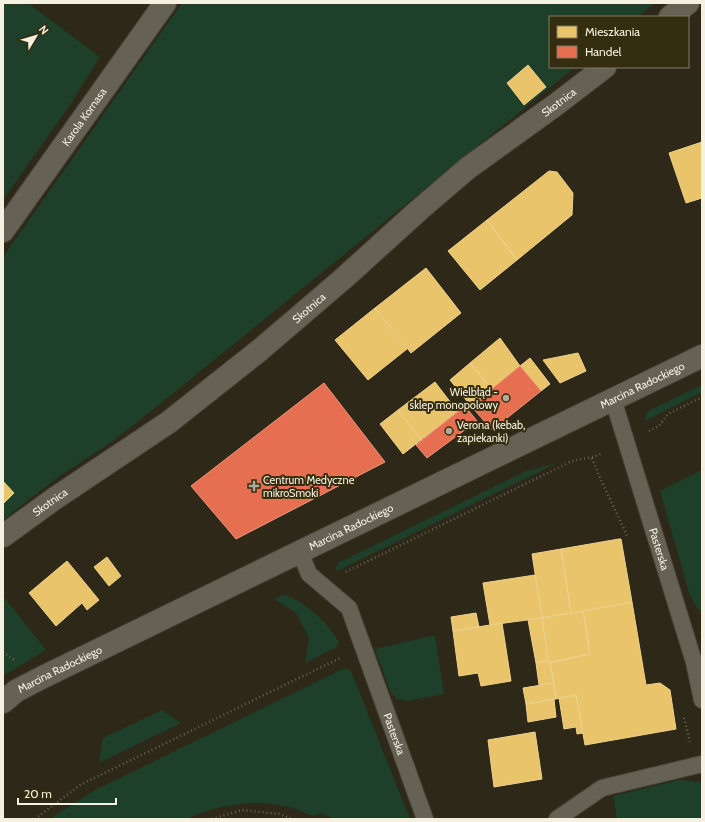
<svg xmlns="http://www.w3.org/2000/svg" width="705" height="822" font-family="Cabin,sans-serif">
  <rect width="100%" height="100%" fill="#2d2818"/>
  <!-- green -->
  <path fill="#1e3f29" d="M3 3H28L100 57 72 102 3 200Z
    M182 3H655L637 17H550V67H575L160 404 113 441 54 480 3 520V257Z
    M702 385V392L645 421 647 413 650 410Z
    M557 463 337 571 336 568 338 563 526 471Z
    M702 470V612L697 608 690 596 660 491Z
    M283 595C295 596 316 613 324 622 330 628 334 635 339 642L337 647 305 663 309 638 296 613 274 599Z
    M3 596 46 650 3 676Z
    M435 635 444 694 408 701 397 699 391 693 375 649Z
    M345 668 351 671 410 819H335L321 813 314 816C305 813 295 808 285 806 251 799 218 805 187 819H50L93 791Z
    M162 710 181 723 99 763 103 738Z
    M679 780 699 782 702 784V819H617L613 796Z"/>
  <!-- homes -->
  <path fill="#e9c46a" stroke="#edd18d" d="M528 65 546 87 524 105 507 83Z
    M702 142V198L686 203 669 153Z
    M549 171 557 172 573 193 572 215 517 260 487 220Z
    M487 220 517 260 480 290 448 251Z
    M426 268 461 313 411 353 375 308Z
    M375 308 407 349 368 380 335 340Z
    M500 338 520 366 492 389 470 363Z
    M578 353 586 371 560 383 543 360Z
    M530 358 550 384 541 391 520 366Z
    M470 363 492 389 471 406 450 380Z
    M435 382 458 412 421 440 398 410Z
    M398 410 421 440 403 454 380 424Z
    M3 481 14 493 4 503H3Z
    M619 539H621L632 602 571 613 561 549Z
    M561 549 571 613 542 618 532 554Z
    M107 557 121 576 109 586 94 567Z
    M67 561 99 600 87 610 82 603 56 626 29 593Z
    M535 575 542 618 490 625 483 583Z
    M632 602 646 685 660 683 670 690 676 729 585 745 576 695 556 699 550 662 590 654 583 611Z
    M583 611 590 654 549 663 542 618Z
    M476 613 479 627 453 631 451 617Z
    M542 618 548 660 536 663 528 620Z
    M502 623 511 681 481 686 478 673 459 676 453 631Z
    M548 660 549 663 550 662 554 683 539 685 536 663Z
    M554 683 556 699 526 704 523 688Z
    M576 695 583 733 577 734 576 727 564 729 559 698Z
    M554 699 556 717 528 722 526 704Z
    M535 732 542 779 494 787 488 740Z"/>
  <!-- shops -->
  <path fill="#e76f51" stroke="#eb967c" d="M520 366 541 391 492 430 471 406Z
    M324 383 385 462 236 539 191 486Z
    M465 406 477 421 427 458 416 445Z"/>
  <g fill="none" stroke-linecap="round" stroke-linejoin="round">
    <defs>
      <g id="lane">
        <path id="s1" d="M613 399 694 662 702 700"/>
        <path id="s2" d="M300 552 309 574 349 608 425 819"/>
        <path d="M557 819 602 788 702 764"/>
      </g>
      <g id="street">
        <path d="M670 17 688 3"/>
        <path id="s3" d="M3 231 165 3"/>
        <path id="s4" d="M3 536 54 499 169 422 260 350 344 278 419 210 468 168 554 106 605 67"/>
      </g>
      <g id="secondary">
        <path id="s5" d="M3 702 16 691 43 677 702 356"/>
      </g>
    </defs>
    <!-- lane casing -->
    <use href="#lane" stroke="#4a4639" stroke-width="18"/>
    <!-- street casing -->
    <use href="#street" stroke="#4a4639" stroke-width="24"/>
    <!-- secondary casing -->
    <use href="#secondary" stroke="#4a4639" stroke-width="24"/>
    <!-- path -->
    <path stroke="#666458" stroke-width="2.5" stroke-dasharray="1 3" stroke-linecap="butt" d="M649 431 659 426 668 414 702 397
      M592 458C602 485 616 510 627 536
      M346 572 570 462C582 458 592 458 603 453
      M3 652 14 660
      M684 718 690 742
      M35 819 80 785 340 658
      M212 819 242 810 279 814 292 819"/>
    <!-- lane -->
    <use href="#lane" stroke="#656255" stroke-width="16"/>
    <!-- street -->
    <use href="#street" stroke="#656255" stroke-width="22"/>
    <!-- secondary -->
    <use href="#secondary" stroke="#656255" stroke-width="22"/>
  </g>
  <!-- markers -->
  <g fill="#afaa99" stroke="#352d10" stroke-width="1.5">
    <circle cx="506" cy="398" r="4"/>
    <circle cx="449" cy="431" r="4"/>
    <path d="M252 480h4v4h4v4h-4v4h-4v-4h-4v-4h4z"/>
  </g>
  <g text-anchor="middle" dominant-baseline="central" stroke-width="4" stroke-linejoin="round" paint-order="stroke">
    <!-- street labels -->
    <g font-size="11" fill="#f5f0df" stroke="#352d10">
      <text stroke="none"><textPath href="#s4" startOffset="706">Skotnica</textPath></text>
      <text stroke="none"><textPath href="#s3" startOffset="140">Karola Kornasa</textPath></text>
      <text stroke="none"><textPath href="#s4" startOffset="382">Skotnica</textPath></text>
      <text stroke="none"><textPath href="#s5" startOffset="714">Marcina Radockiego</textPath></text>
      <text stroke="none"><textPath href="#s4" startOffset="58">Skotnica</textPath></text>
      <text stroke="none"><textPath href="#s5" startOffset="390">Marcina Radockiego</textPath></text>
      <text stroke="none"><textPath href="#s1" startOffset="157">Pasterska</textPath></text>
      <text stroke="none"><textPath href="#s5" startOffset="66">Marcina Radockiego</textPath></text>
      <text stroke="none"><textPath href="#s2" startOffset="210">Pasterska</textPath></text>
    </g>
    <!-- poi labels -->
    <g font-size="11" fill="#f5f0df" stroke="#352d10" text-anchor="start">
      <text x="498" y="392" text-anchor="end">Wielbłąd -<tspan x="498" dy="13">sklep monopolowy</tspan></text>
      <text x="457" y="425">Verona (kebab,<tspan x="457" dy="13">zapiekanki)</tspan></text>
      <text x="263" y="480">Centrum Medyczne<tspan x="263" dy="13">mikroSmoki</tspan></text>
    </g>
  </g>
  <!-- border -->
  <rect width="705" height="822" fill="none" stroke="#f5f0df" stroke-width="8"/>
  <!-- legend -->
  <rect x="549" y="16" width="140" height="52" fill="#352d10" stroke="#827b63"/>
  <rect x="557" y="26" width="20" height="12" fill="#e9c46a" stroke="#827b63"/>
  <text x="585" y="36" font-size="12" fill="#f5f0df">Mieszkania</text>
  <rect x="557" y="46" width="20" height="12" fill="#e76f51" stroke="#827b63"/>
  <text x="585" y="56" font-size="12" fill="#f5f0df">Handel</text>
  <!-- north arrow -->
  <g transform="translate(36 36) rotate(52)" stroke="#352d10" stroke-width="3" paint-order="stroke">
  <path d="M0-3L7 15L0 10L-7 15Z" fill="#f5f0df"/>
  <text y="-6" font-size="11" font-weight="bold" text-anchor="middle" fill="#f5f0df">N</text>
  </g>
  <!-- scale -->
  <path d="M18 798v6h98v-6" fill="none" stroke="#f5f0df" stroke-width="2"/>
  <text x="24" y="798" font-size="12" fill="#f5f0df" stroke="#352d10" stroke-width="3" paint-order="stroke">20 m</text>
</svg>
